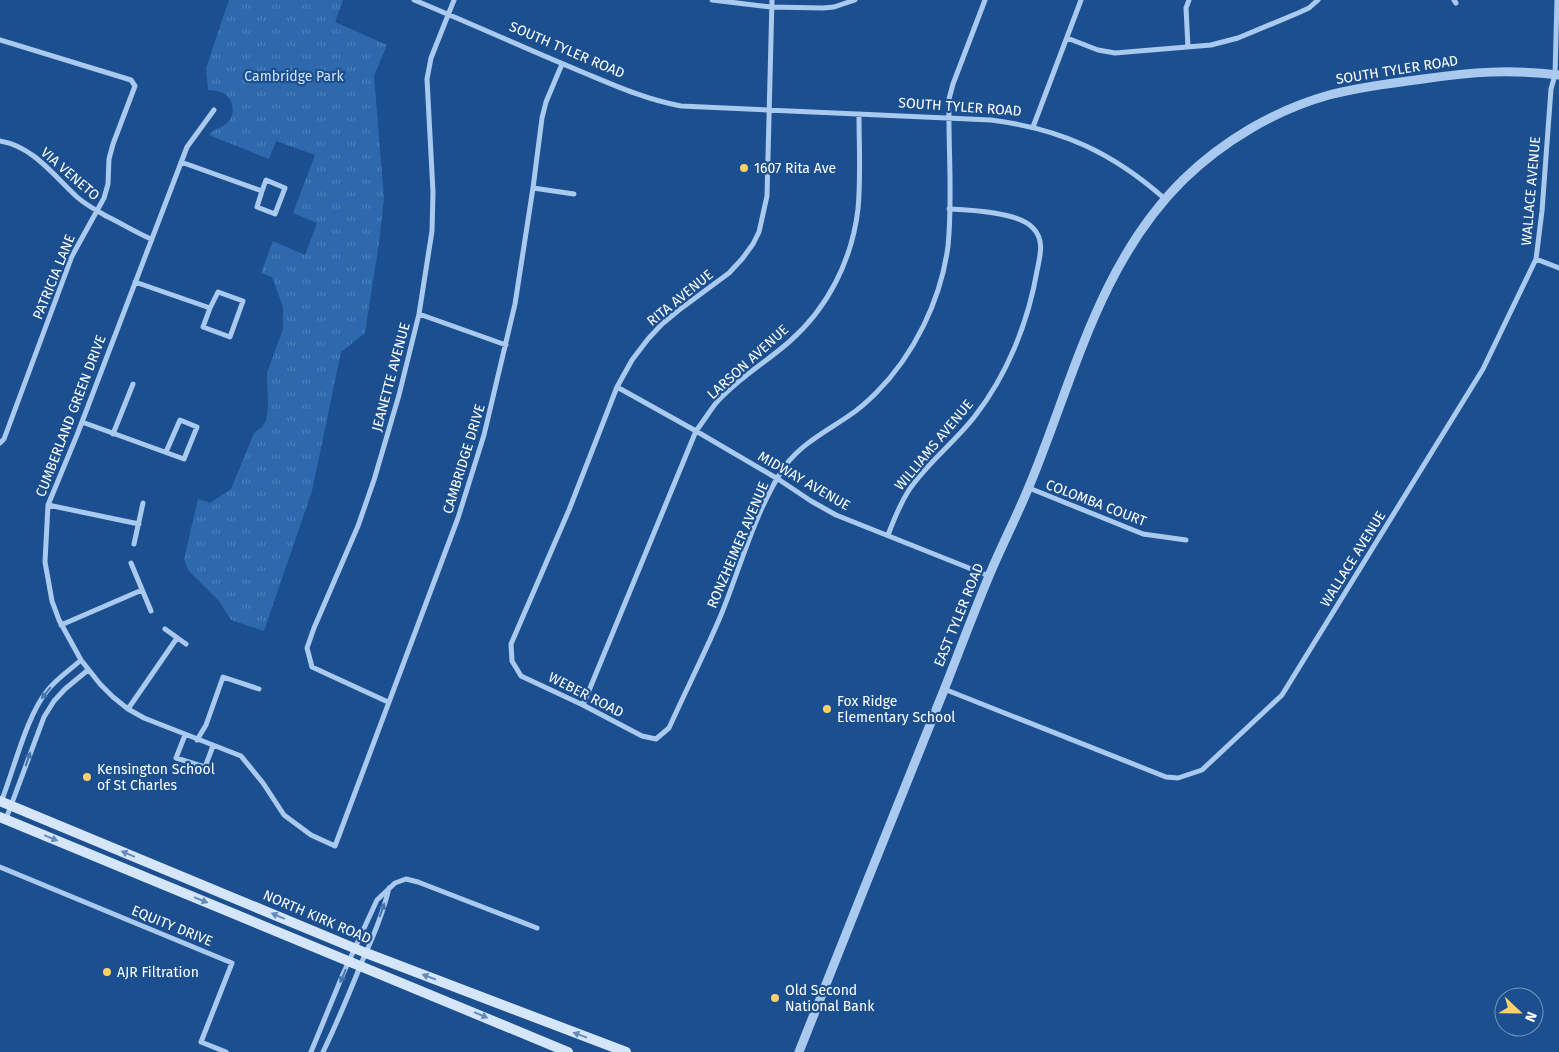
<svg xmlns="http://www.w3.org/2000/svg" width="1559" height="1052" font-family="'Fira Sans',sans-serif">
  <defs>
    <pattern id="park-tufts" width="24" height="20" patternUnits="userSpaceOnUse" patternTransform="scale(1.25)"><rect width="24" height="20" fill="#2e69ad"/><path d="M3 7l-1-3M5 7V3M7 7l1-3M15 17l-1-3M17 17v-4M19 17l1-3" fill="none" stroke="#4d80b9"/></pattern>
  </defs>
  <rect width="100%" height="100%" fill="#1b4f8f"/>
  <!-- park -->
  <path fill="url(#park-tufts)" d="M229 0H343L335 22 387 45 374 76 384 198 379 243 365 333 341 352 312 491 264 631 231 620 219 601 188 570 184 559 198 499 210 503 231 489 254 433 262 427 266 421 268 407 267 373 283 329V307L272 277 261 273 273 241 305 255 317 223 293 213 315 155 276 141 269 159 209 135C214 128 220 129 226 124 236 116 235 100 223 93 219 91 213 90 208 90L206 68Z"/>
  <g fill="none" stroke-linecap="round" stroke-linejoin="round">
    <!-- minor -->
    <path stroke="#a9c9ee" stroke-width="5" d="M414 0C472 24 529 50 587 74 618 87 648 100 681 106L991 120C1061 129 1112 152 1165 199
      M712 0 771 7 823 8 834 7 855 0
      M772 0 767 196 759 232 753 244 742 259 729 273 679 310 662 324 648 339 632 360 617 387 569 510 511 644 512 661 521 676 583 705 642 736 656 739 669 728C686 690 705 653 721 615 741 566 755 510 785 466 802 443 827 431 850 415 859 409 868 401 876 393 914 355 941 300 948 246 953 198 948 148 949 99L953 84 985 0
      M1454 0 1456 3
      M1067 38 1098 50 1115 53 1211 45 1238 38 1298 13 1309 8 1318 0
      M0 40 131 80 135 86 113 144 109 159 108 184 104 198 72 256 4 439 0 443
      M1188 47 1186 8 1189 0
      M214 110 187 147 77 435 48 505 45 562 52 601 59 620 81 660 100 684 113 697 128 709 144 718 241 756 263 783 284 815 311 835 335 846 458 518 484 435 515 304 533 188 542 118 546 102 562 64
      M1033 127 1081 0
      M0 141C34 147 53 175 77 197 86 205 96 210 106 216 121 223 135 232 151 239
      M181 162 262 191 257 207 275 214 285 188 266 180 262 191
      M533 188 574 194
      M1536 259 1559 268
      M135 282 210 308 203 327 230 337 243 301 218 292 210 308
      M419 314 506 345
      M617 387 696 431 778 479 811 501 836 515 989 576
      M82 422 184 459 197 427 180 420 166 452
      M113 434 133 384
      M1029 488 1143 534 1186 540
      M48 505 139 524
      M888 535C894 519 900 504 909 490 927 463 955 442 975 416 1007 375 1028 323 1037 271 1040 256 1045 240 1033 228 1018 212 971 210 949 209
      M134 544 143 503
      M131 563 151 611
      M61 625 142 590
      M165 629 186 644
      M944 689 1166 777 1178 778 1202 770 1282 695 1483 369 1536 259 1542 211 1551 89 1555 75 1557 0
      M388 702 312 667 307 648 314 628 358 526 374 480 399 395 419 314 432 231 433 192 427 79 431 58 454 0
      M583 705 696 431C703 422 709 412 716 403 737 379 765 363 789 342 828 308 852 260 858 209 861 178 859 145 859 114
      M128 709 177 638
      M185 735 176 758 205 767 213 746
      M197 740 206 725 223 677 259 689
      M1 802C14 770 26 717 47 691 56 679 70 670 81 660
      M6 819 44 717 54 701 65 689 88 670
      M0 867 232 963 201 1042 226 1052
      M311 1052 343 974 377 900 395 883 406 879 418 882 537 928
      M323 1052C337 1023 349 994 361 964 372 939 383 914 389 888"/>
    <!-- tertiary -->
    <path stroke="#a9c9ee" stroke-width="9" d="M799 1052C847 931 895 811 944 690 959 652 973 614 989 576 1001 547 1016 518 1028 489 1073 382 1098 264 1183 180 1223 141 1275 110 1329 95 1360 87 1391 83 1423 79 1472 72 1509 69 1559 75"/>
    <!-- secondary -->
    <path stroke="#d6e6fa" stroke-width="10" d="M0 801 366 953 626 1052
      M0 817 568 1052"/>
  </g>
  <!-- one-way arrows -->
  <defs><path id="oneway-solid" d="M-6-.8H1V-3.2L6.5 0L1 3.2V.8H-6Z" transform="scale(1.25)"/></defs>
  <g fill="#4674ac">
    <use href="#oneway-solid" transform="translate(46 693) rotate(129)"/>
    <use href="#oneway-solid" transform="translate(28 759) rotate(-71)"/>
    <use href="#oneway-solid" transform="translate(382 910) rotate(-70)"/>
    <use href="#oneway-solid" transform="translate(343 976) rotate(113)"/>
  </g>
  <g fill="#668bba">
    <use href="#oneway-solid" transform="translate(51 838) rotate(22)"/>
    <use href="#oneway-solid" transform="translate(128 854) rotate(-157)"/>
    <use href="#oneway-solid" transform="translate(201 900) rotate(22)"/>
    <use href="#oneway-solid" transform="translate(278 916) rotate(-157)"/>
    <use href="#oneway-solid" transform="translate(429 977) rotate(-159)"/>
    <use href="#oneway-solid" transform="translate(481 1015) rotate(23)"/>
    <use href="#oneway-solid" transform="translate(580 1035) rotate(-160)"/>
  </g>
  <!-- markers -->
  <g fill="#ffd166" stroke="#1b4f8f" stroke-width="2">
    <circle cx="744" cy="168" r="5"/>
    <circle cx="827" cy="709" r="5"/>
    <circle cx="87" cy="777" r="5"/>
    <circle cx="107" cy="972" r="5"/>
    <circle cx="775" cy="998" r="5"/>
  </g>
  <g text-anchor="middle" dominant-baseline="central" stroke-width="4.5" stroke-linejoin="round" paint-order="stroke">
    <!-- street labels -->
    <g font-size="14" fill="#fff" stroke="#1b4f8f">
      <text transform="translate(567 50) rotate(23)">SOUTH TYLER ROAD</text>
      <text transform="translate(1397 70) rotate(-9)">SOUTH TYLER ROAD</text>
      <text transform="translate(960 107) rotate(4)">SOUTH TYLER ROAD</text>
      <text transform="translate(70 174) rotate(41)">VIA VENETO</text>
      <text transform="translate(1531 191) rotate(-85)">WALLACE AVENUE</text>
      <text transform="translate(54 277) rotate(-68)">PATRICIA LANE</text>
      <text transform="translate(680 298) rotate(-39)">RITA AVENUE</text>
      <text transform="translate(748 362) rotate(-42)">LARSON AVENUE</text>
      <text transform="translate(391 377) rotate(-75)">JEANETTE AVENUE</text>
      <text transform="translate(71 416) rotate(-69)">CUMBERLAND GREEN DRIVE</text>
      <text transform="translate(934 445) rotate(-50)">WILLIAMS AVENUE</text>
      <text transform="translate(464 459) rotate(-73)">CAMBRIDGE DRIVE</text>
      <text transform="translate(804 481) rotate(30)">MIDWAY AVENUE</text>
      <text transform="translate(1096 503) rotate(21)">COLOMBA COURT</text>
      <text transform="translate(738 545) rotate(-67)">RONZHEIMER AVENUE</text>
      <text transform="translate(1353 559) rotate(-58)">WALLACE AVENUE</text>
      <text transform="translate(959 615) rotate(-68)">EAST TYLER ROAD</text>
      <text transform="translate(586 695) rotate(27)">WEBER ROAD</text>
      <text transform="translate(317 917) rotate(23)">NORTH KIRK ROAD</text>
      <text transform="translate(172 926) rotate(22)">EQUITY DRIVE</text>
    </g>
    <!-- park labels -->
    <g font-size="14" fill="#cfe3fa" stroke="#1b4f8f">
      <text x="294" y="76">Cambridge Park</text>
    </g>
    <!-- poi labels -->
    <g font-size="14" fill="#fff" stroke="#1b4f8f" text-anchor="start">
      <text x="754" y="168">1607 Rita Ave</text>
      <text x="837" y="701">Fox Ridge<tspan x="837" dy="16">Elementary School</tspan></text>
      <text x="97" y="769">Kensington School<tspan x="97" dy="16">of St Charles</tspan></text>
      <text x="117" y="972">AJR Filtration</text>
      <text x="785" y="990">Old Second<tspan x="785" dy="16">National Bank</tspan></text>
    </g>
  </g>
  <!-- north arrow -->
  <g transform="translate(1519 1012) rotate(112)"><circle r="24" fill="#1b4f8f" stroke="#7695bc"/>
  <path d="M0-4L9 19L0 12L-9 19Z" fill="#ffd166"/>
  <text y="-8" font-size="14" font-weight="bold" text-anchor="middle" fill="#ffffff">N</text>
  </g>
</svg>
